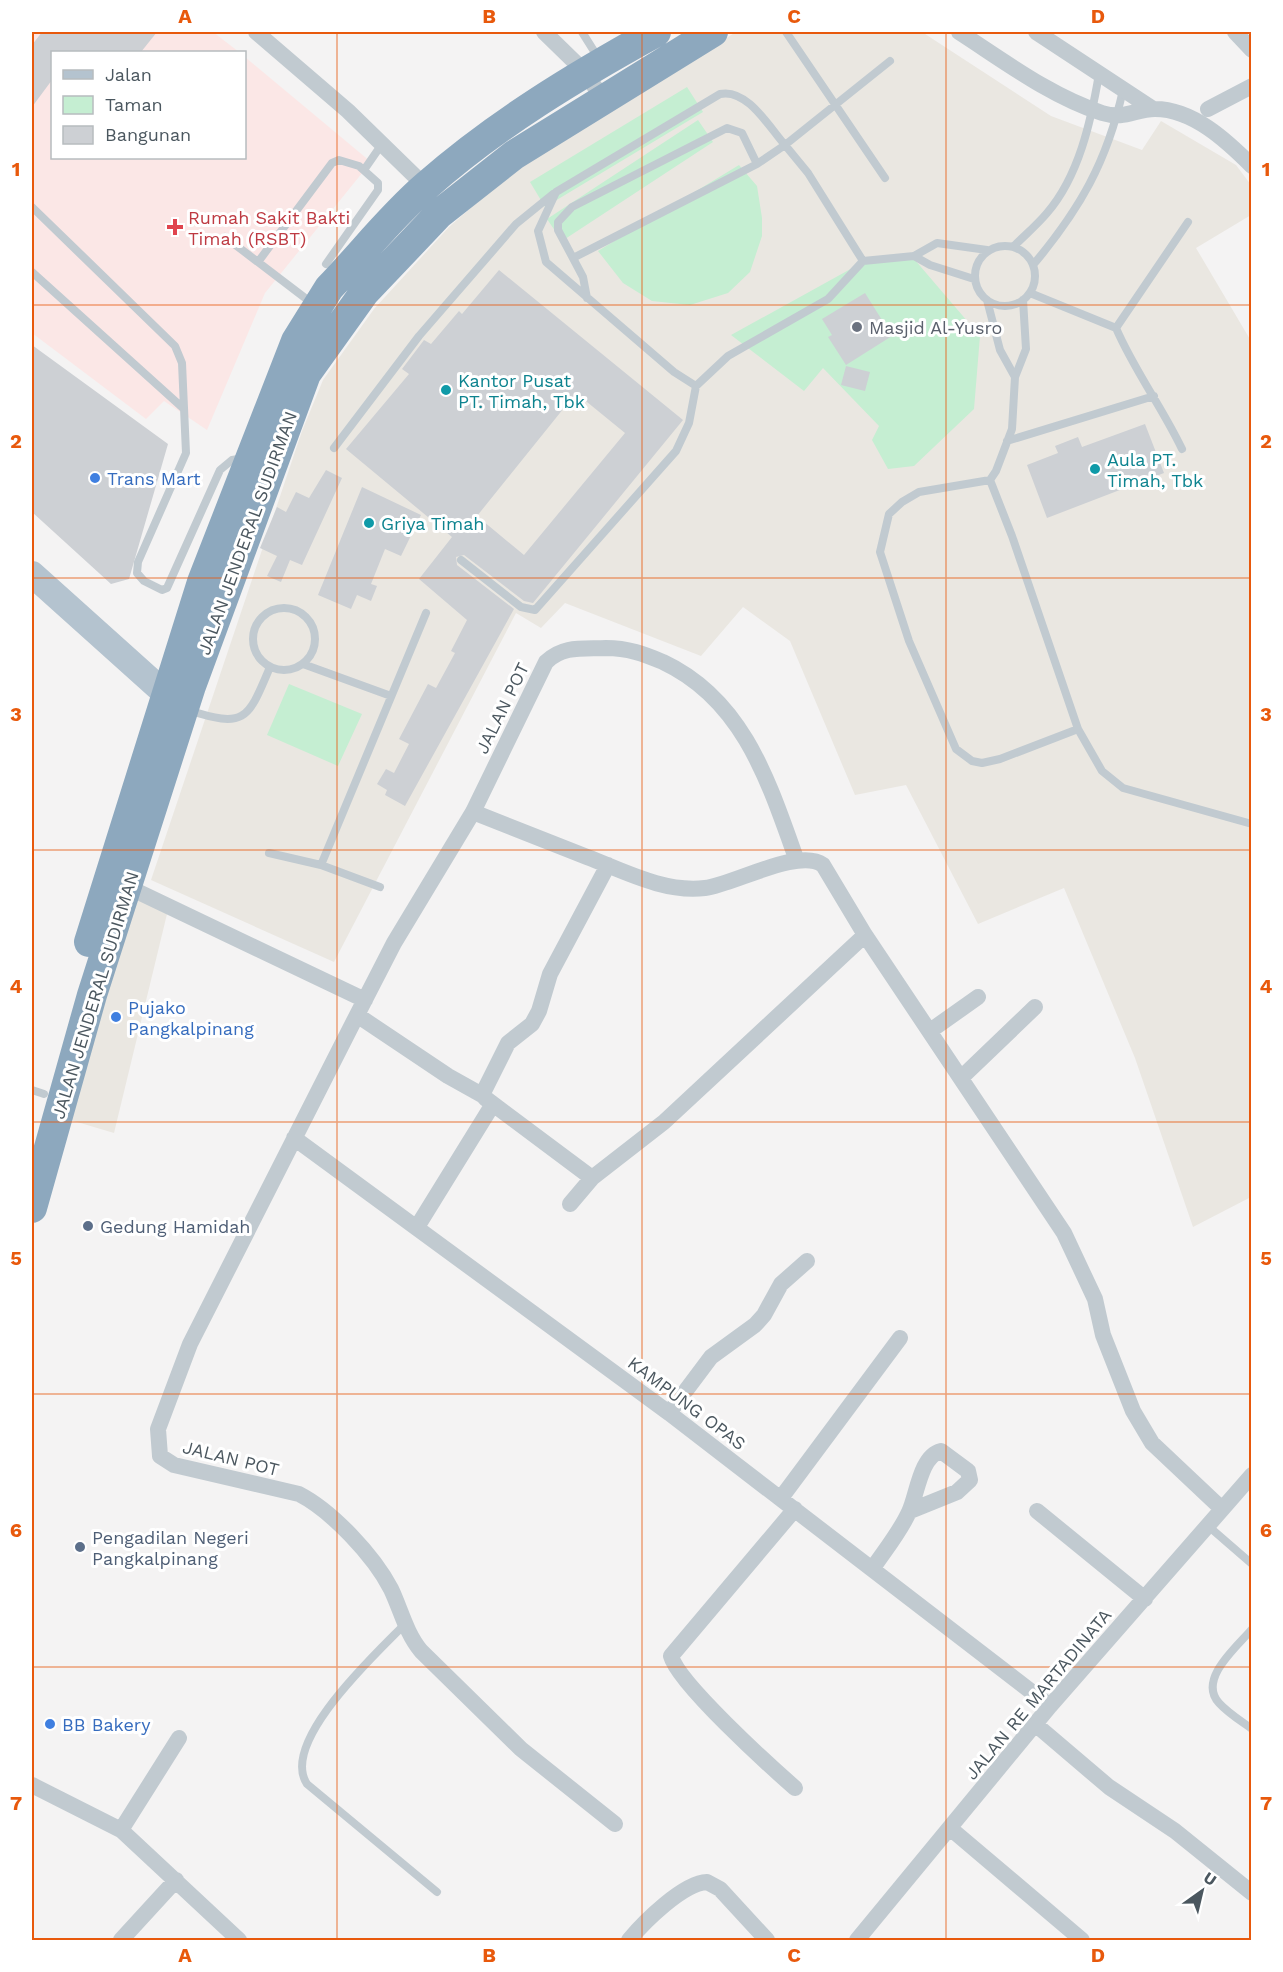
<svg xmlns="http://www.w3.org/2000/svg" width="1283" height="1972" font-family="'Work Sans',sans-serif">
  <rect width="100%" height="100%" fill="#f4f3f3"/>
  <!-- commercial -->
  <path fill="#eae7e1" d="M736 32H922L1051 116 1142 150 1161 121 1236 165 1251 185V215L1196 248 1251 341V1197L1193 1227 1135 1058 1064 888 978 924 906 785 855 795 790 641 743 607 701 656 565 603 541 628 516 613 334 962 151 880 302 431 323 380 374 309 449 227 515 169Z
    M120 890 167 914 114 1133 67 1119Z"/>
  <!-- medical -->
  <path fill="#fbe7e6" d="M32 32H213L239 52H52V158H244L245 57 371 162 265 293 207 430 164 401 146 419 32 333Z"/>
  <!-- green -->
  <path fill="#c5eed2" d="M687 87 703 112 545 207 530 182Z
    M698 120 713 142 562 241 547 219Z
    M739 165 757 186 762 218V236L750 272 728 293 690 305 652 301 623 283 598 251Z
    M909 253 980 336 974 409 914 466 888 469 872 440 879 426 823 368 804 391 731 335 856 266Z
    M289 684 362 714 338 766 267 735Z"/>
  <!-- building -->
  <path fill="#cdd0d4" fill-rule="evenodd" d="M42 32H157L141 52H52V80L32 107V45Z
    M499 270 683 420 533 603 524 601 464 555 456 557 457 565 514 609 405 806 385 795 387 790 377 784 386 769 394 773 409 744 399 739 428 684 436 688 455 653 451 651 467 620 419 579 452 537 346 449 409 374 402 369 424 340 431 344 459 311 462 314ZM576 393 625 433 524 555 477 516Z
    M865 293 892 336 846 365 828 337 832 335 822 319Z
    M32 345 168 444 129 579 111 584 32 512Z
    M846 366 870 372 865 391 841 385Z
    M1145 424 1164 473 1047 518 1027 465 1058 453 1055 446 1078 437 1082 447Z
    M326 470 342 478 302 565 290 560 281 582 267 576 277 556 260 548 277 507 286 512 296 492 309 498Z
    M362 487 421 515 401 556 385 549 371 584 377 586 371 601 357 595 351 609 318 595Z"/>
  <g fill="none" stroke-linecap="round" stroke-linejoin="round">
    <!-- lane -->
    <path stroke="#c1cad0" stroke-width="8" d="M582 32 599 59
      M786 32 885 178
      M364 170 382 144
      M32 207 175 346 182 363 186 453 138 562 137 573 144 581 162 590 167 588 220 470 232 460 244 458
      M225 237 313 304
      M975 276a30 30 0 1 1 60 0a30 30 0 1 1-60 0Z
      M1014 246C1025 235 1037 225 1047 213 1079 176 1091 121 1099 74
      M914 256 930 265 974 279
      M573 258 757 164 785 145C769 127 747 88 720 94L556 192 538 231 546 262 674 372 696 386 728 356 828 299 863 261 914 256 937 243 987 250
      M863 261 808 173 785 145 890 61
      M258 262 332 163 339 160 359 166 378 183V190L326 264
      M1033 265C1080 209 1107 162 1123 90
      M32 272 184 409
      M1030 293 1116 328 1188 222
      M587 298 583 277 558 230V222L572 207 727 128 742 133 757 164
      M987 300 1000 350 1015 377
      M1023 300 1026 349 1015 377 1012 429 996 471 990 480 1012 536 1078 729 1102 771 1123 788 1252 824
      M1116 328C1134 370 1162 407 1182 449
      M1007 441 1154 396
      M334 448 419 336 516 224 553 194
      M990 480 919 492 902 502 889 514 880 552 909 641 956 749 972 761 982 763 1000 759 1078 729
      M461 560 521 607 535 610 676 451 689 423 696 386
      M253 639a31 31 0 1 1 62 0a31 31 0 1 1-62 0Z
      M303 664 391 696
      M188 710C246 729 248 719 270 667
      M269 853 321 865 380 887
      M321 865 426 613
      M32 1090 44 1094
      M1207 1525 1252 1564
      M405 1624C378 1652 279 1742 307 1784L437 1892
      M1252 1629C1238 1646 1197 1679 1219 1703 1228 1713 1241 1721 1252 1729"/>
    <!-- street -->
    <path stroke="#c1cad0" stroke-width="16" d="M256 32 348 111 425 186
      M544 32 584 71 603 99
      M959 32C1004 61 1050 96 1102 113 1125 120 1135 109 1155 109 1193 109 1227 141 1252 166
      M1036 32 1153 109
      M1235 32 1252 50
      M1208 109 1252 86
      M473 812C511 827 549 842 587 857 624 871 664 893 705 888 733 885 799 847 823 865L865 935 1064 1233 1095 1299 1103 1335 1133 1411 1152 1443 1222 1509
      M128 887 365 1000
      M357 1015 448 1076 482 1095 508 1043 532 1024 539 1011 550 974 608 865
      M930 1031 978 997
      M961 1078 1035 1007
      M485 1098 592 1178
      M294 1138 669 1413 1050 1706
      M570 1204 592 1178 664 1122 865 935
      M417 1227 493 1104
      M669 1413 711 1357 755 1325 764 1315 781 1284 807 1261
      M781 1498 900 1338
      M795 1509 671 1656C678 1683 770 1766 795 1788
      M1037 1511 1145 1599
      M873 1568C885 1550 900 1532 909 1512 917 1496 920 1456 941 1451L968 1471 970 1480 957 1492 910 1511
      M1035 1724 1109 1787 1175 1831 1252 1893
      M32 1785 121 1830 239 1940
      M615 1824 521 1749 421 1651C406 1633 401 1610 391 1589 374 1556 332 1511 299 1494L174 1465 160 1456 158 1429 190 1344 357 1015 394 943 473 812 546 662C563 645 584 649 606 648 628 648 644 654 663 662 744 700 769 783 797 861
      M951 1829 1082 1940
      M121 1830 179 1738
      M121 1940 176 1880
      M629 1940C644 1922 683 1883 707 1882L720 1889 767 1940
      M857 1940 1050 1706 1252 1475"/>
    <!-- primary -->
    <path stroke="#b4c3cf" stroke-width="26" d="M32 574 179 706"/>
    <!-- highway -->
    <path stroke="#8da8be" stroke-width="30" d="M89 942 202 582 296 341 329 288C361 255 391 216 426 186 495 125 576 76 656 32
      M32 1208 92 995 191 686 306 374 364 293 439 214 514 155 713 32"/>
  </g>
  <!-- grid -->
  <path fill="none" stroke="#e8590c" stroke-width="1.5" stroke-opacity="0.55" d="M337 32V1940M642 32V1940M946 32V1940M32 305H1252M32 578H1252M32 850H1252M32 1122H1252M32 1394H1252M32 1667H1252"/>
  <!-- markers -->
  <path fill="#e0444e" stroke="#fff" stroke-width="2" d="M172 218h6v6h6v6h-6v6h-6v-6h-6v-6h6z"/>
  <circle fill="#6b7280" stroke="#fff" stroke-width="2" cx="857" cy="327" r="6"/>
  <g fill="#0f9aa8" stroke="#fff" stroke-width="2">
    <circle cx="446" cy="390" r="6"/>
    <circle cx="1095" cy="469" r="6"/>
    <circle cx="369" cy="523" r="6"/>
  </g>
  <g fill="#3f7fe0" stroke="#fff" stroke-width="2">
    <circle cx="95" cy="478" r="6"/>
    <circle cx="116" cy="1017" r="6"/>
    <circle cx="50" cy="1724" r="6"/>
  </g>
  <g fill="#5c6f8a" stroke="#fff" stroke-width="2">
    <circle cx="88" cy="1226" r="6"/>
    <circle cx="80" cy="1547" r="6"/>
  </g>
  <g text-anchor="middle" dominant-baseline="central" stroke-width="6" stroke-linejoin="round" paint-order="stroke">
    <!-- health labels -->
    <g font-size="18" fill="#be3a42" stroke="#fff" text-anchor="start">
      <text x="188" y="217">Rumah Sakit Bakti<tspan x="188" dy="21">Timah (RSBT)</tspan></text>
    </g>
    <!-- worship labels -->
    <g font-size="18" fill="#5b616d" stroke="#fff" text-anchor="start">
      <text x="869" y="327">Masjid Al-Yusro</text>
    </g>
    <!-- culture labels -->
    <g font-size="18" fill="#0d838f" stroke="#fff" text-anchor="start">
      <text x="458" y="380">Kantor Pusat<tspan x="458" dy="21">PT. Timah, Tbk</tspan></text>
      <text x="1107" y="459">Aula PT.<tspan x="1107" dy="21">Timah, Tbk</tspan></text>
      <text x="381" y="523">Griya Timah</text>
    </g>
    <!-- shop labels -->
    <g font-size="18" fill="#366cbe" stroke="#fff" text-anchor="start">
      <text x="107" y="478">Trans Mart</text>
      <text x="128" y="1007">Pujako<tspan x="128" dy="21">Pangkalpinang</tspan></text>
      <text x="62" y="1724">BB Bakery</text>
    </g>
    <!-- street labels -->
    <g font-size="18" fill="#4b575f" stroke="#fff">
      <text transform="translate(247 533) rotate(-70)">JALAN JENDERAL SUDIRMAN</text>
      <text transform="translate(502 708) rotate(-64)">JALAN POT</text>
      <text transform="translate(95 995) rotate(-73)">JALAN JENDERAL SUDIRMAN</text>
      <text transform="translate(687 1403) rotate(37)">KAMPUNG OPAS</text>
      <text transform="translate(231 1458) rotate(14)">JALAN POT</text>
      <text transform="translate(1038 1694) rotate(-50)">JALAN RE MARTADINATA</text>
    </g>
    <!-- service labels -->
    <g font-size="18" fill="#4e5e75" stroke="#fff" text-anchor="start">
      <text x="100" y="1226">Gedung Hamidah</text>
      <text x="92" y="1537">Pengadilan Negeri<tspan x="92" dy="21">Pangkalpinang</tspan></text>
    </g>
  </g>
  <!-- border -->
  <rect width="1283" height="1972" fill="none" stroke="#ffffff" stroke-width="66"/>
  <!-- legend -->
  <rect x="51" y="51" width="195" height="108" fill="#ffffff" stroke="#b7bcbf" stroke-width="1.5"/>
  <rect x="63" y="70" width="30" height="9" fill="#b4c3cf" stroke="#b7bcbf" stroke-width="1.5"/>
  <text x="105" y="81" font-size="18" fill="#4b575f">Jalan</text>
  <rect x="63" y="96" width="30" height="18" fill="#c5eed2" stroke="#b7bcbf" stroke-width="1.5"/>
  <text x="105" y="111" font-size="18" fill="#4b575f">Taman</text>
  <rect x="63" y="126" width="30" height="18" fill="#cdd0d4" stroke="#b7bcbf" stroke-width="1.5"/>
  <text x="105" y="141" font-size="18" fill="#4b575f">Bangunan</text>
  <!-- north arrow -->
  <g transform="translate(1202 1891) rotate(34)" stroke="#ffffff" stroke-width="4.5" paint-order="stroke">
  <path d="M0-4.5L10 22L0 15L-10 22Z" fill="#4b575f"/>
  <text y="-9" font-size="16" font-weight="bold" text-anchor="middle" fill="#4b575f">U</text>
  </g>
  <rect x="33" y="33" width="1217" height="1906" fill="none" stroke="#e8590c" stroke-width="2"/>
  <g font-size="20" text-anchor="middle" font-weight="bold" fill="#e8590c">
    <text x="185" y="23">A</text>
    <text x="489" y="23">B</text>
    <text x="794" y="23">C</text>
    <text x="1098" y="23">D</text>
    <text x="16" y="176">1</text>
    <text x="1266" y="176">1</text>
    <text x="16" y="448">2</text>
    <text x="1266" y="448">2</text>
    <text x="16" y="721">3</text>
    <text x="1266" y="721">3</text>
    <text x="16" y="993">4</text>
    <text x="1266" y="993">4</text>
    <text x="16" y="1265">5</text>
    <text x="1266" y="1265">5</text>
    <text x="16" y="1537">6</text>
    <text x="1266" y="1537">6</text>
    <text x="16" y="1810">7</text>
    <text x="1266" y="1810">7</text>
    <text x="185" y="1962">A</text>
    <text x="489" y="1962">B</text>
    <text x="794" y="1962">C</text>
    <text x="1098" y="1962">D</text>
  </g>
</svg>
